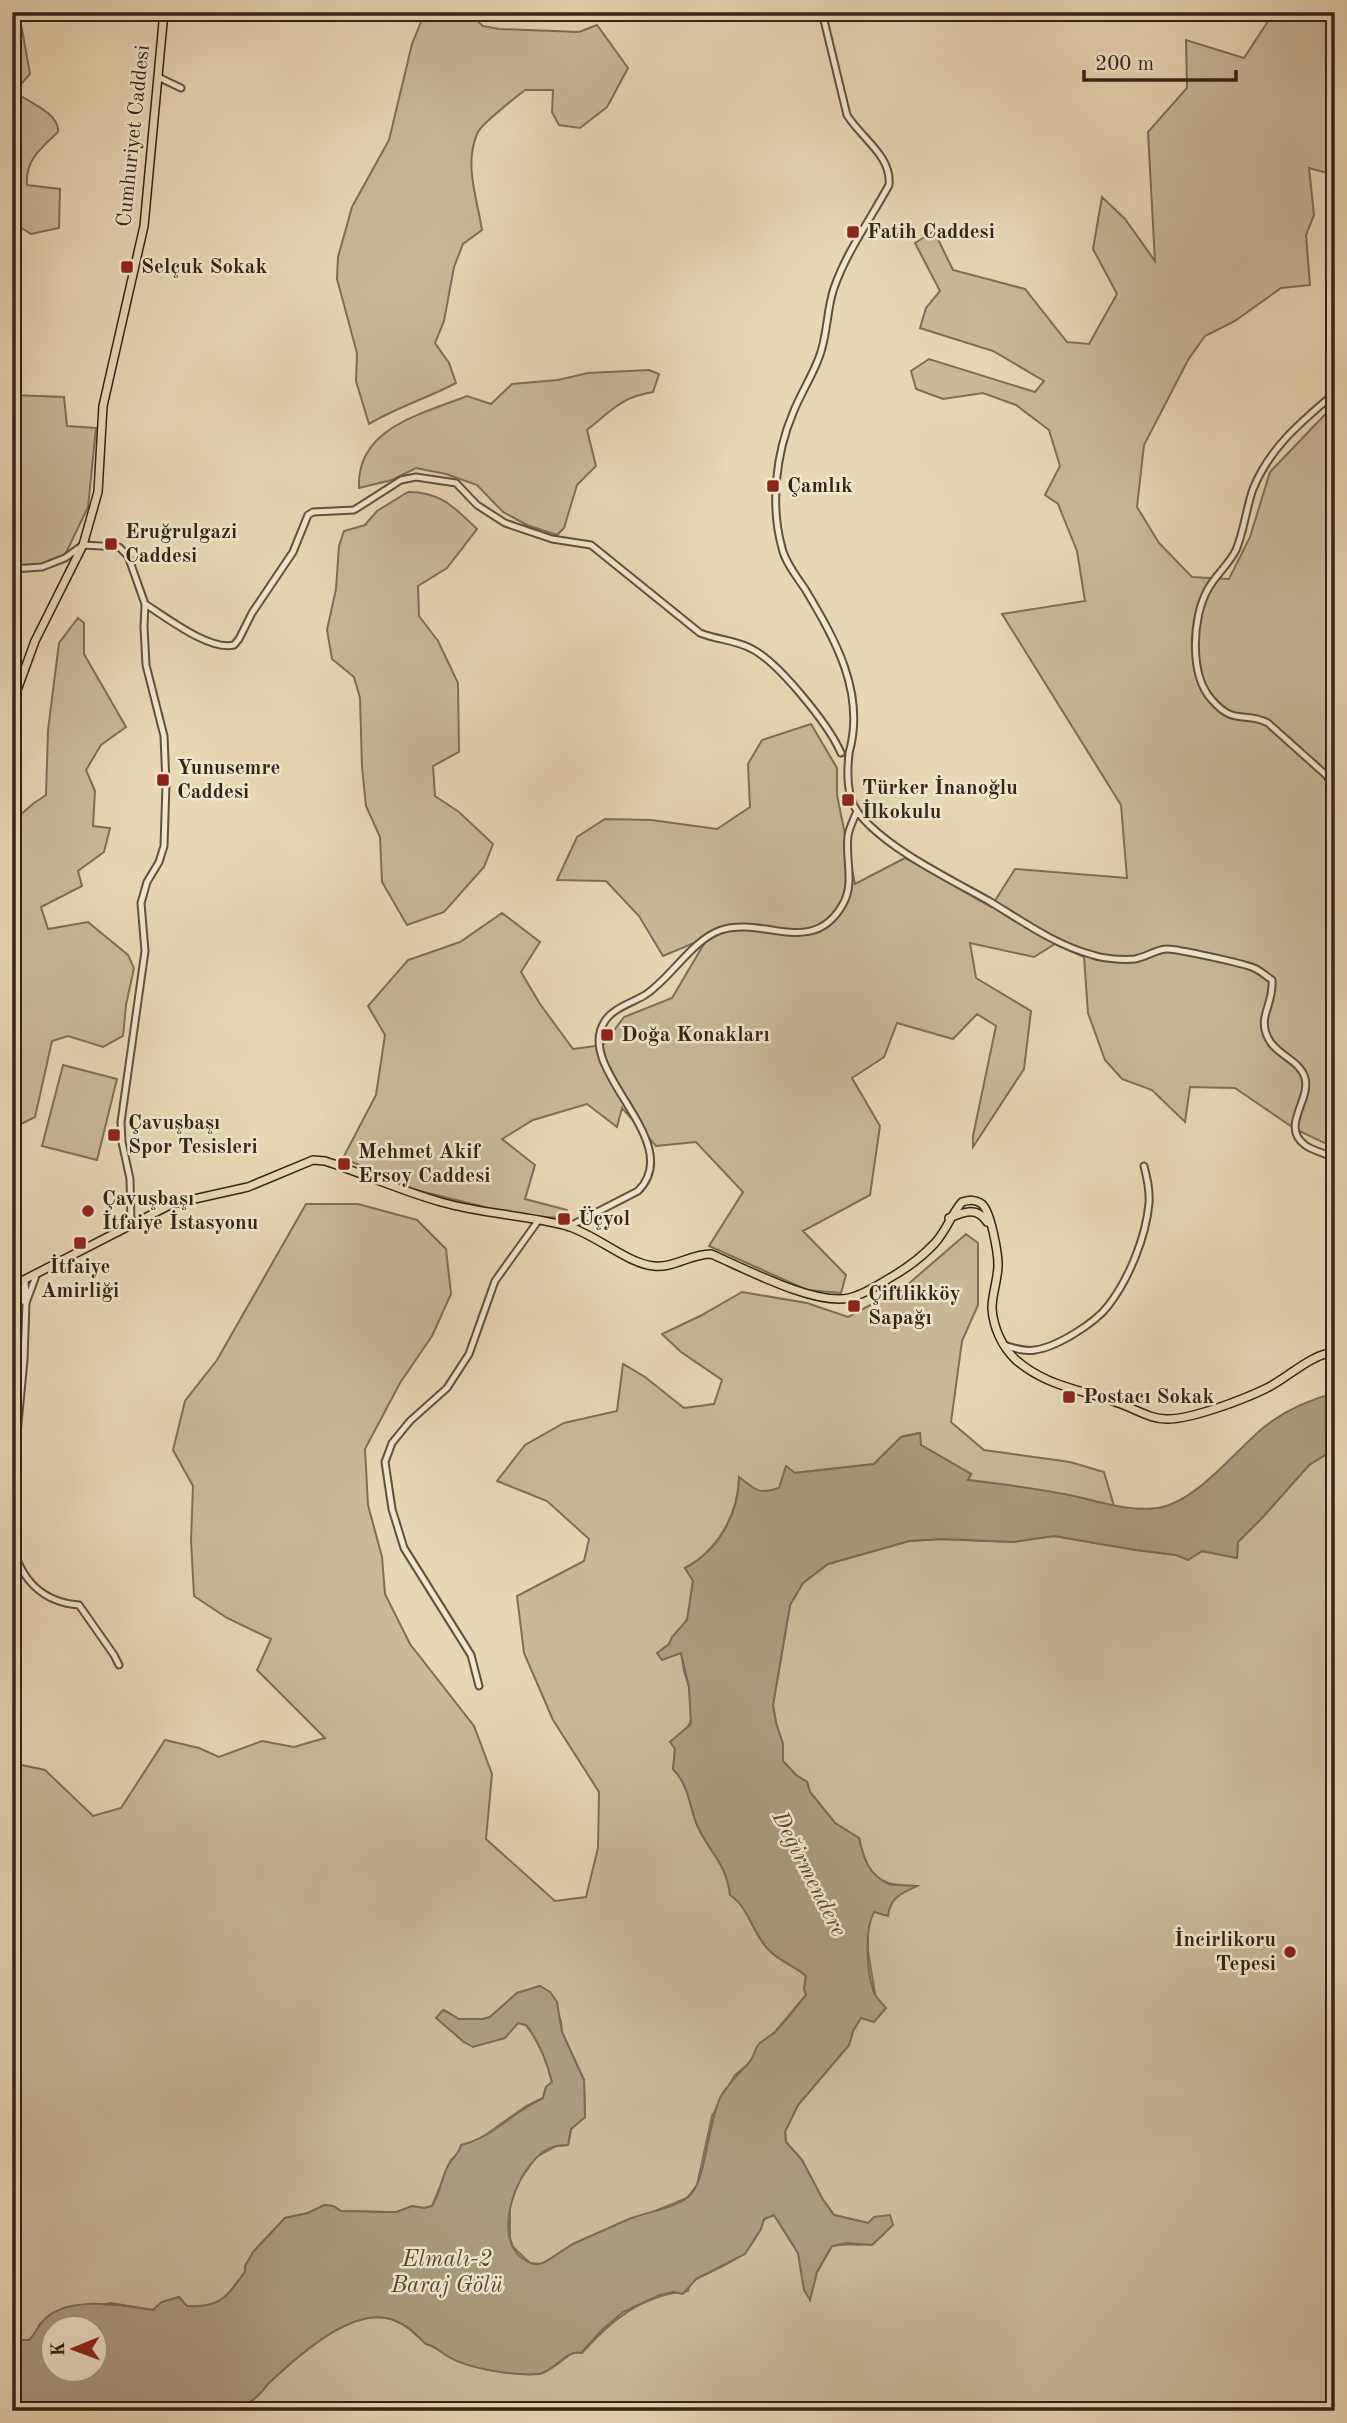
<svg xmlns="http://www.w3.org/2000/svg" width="1347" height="2423" font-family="'Old Standard TT',serif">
  <rect width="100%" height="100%" fill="#e8d7b4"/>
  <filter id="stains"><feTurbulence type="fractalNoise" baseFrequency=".00286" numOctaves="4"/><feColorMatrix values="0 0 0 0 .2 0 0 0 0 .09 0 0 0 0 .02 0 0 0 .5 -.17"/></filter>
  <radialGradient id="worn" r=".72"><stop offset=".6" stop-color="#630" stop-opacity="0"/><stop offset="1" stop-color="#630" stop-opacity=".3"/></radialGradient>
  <!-- green -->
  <path fill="#c9b999" stroke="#7e6e58" stroke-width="2" d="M425 12H467L483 26 499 29 579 32 597 25 628 68 607 107 580 128 559 125 552 112 553 90H525C516 97 480 125 477 134 464 165 477 198 482 230L463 244 454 267 444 321 435 343 449 363 456 383C428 398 397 407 369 424L356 381 357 353 337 279 338 257 352 207 389 140 412 44Z
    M1274 12H1335V175L1309 168 1314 215 1306 235 1310 285 1281 288 1235 321 1205 336 1188 360 1144 445 1137 507 1159 543 1192 577 1229 579 1250 537 1270 472 1335 404V1148L1295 1129 1235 1088 1190 1087 1185 1122 1152 1090 1122 1079 1105 1060 1088 1013 1084 957 1055 944 1034 957 970 943 976 978 1031 1011 1024 1069 973 1147V1136L996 1026 977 1014 953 1039 897 1023 884 1057 852 1078 880 1126 870 1195 803 1231 846 1275 841 1293 807 1290 709 1246 743 1192 696 1142 656 1146 622 1108 617 1127 587 1104 533 1120 502 1139 535 1165 525 1199 567 1210 565 1218 521 1216 412 1189 343 1158 376 1095 385 1035 368 1006 408 960 460 942 502 913 540 942 521 972 540 1004 573 1049 603 1045 624 1017 672 998 708 937 663 956 639 916 606 881 557 880 577 837 605 819 651 820 717 829 750 807 748 764 762 740 811 724 837 768V795L855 884 905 858 991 907 1015 869 1127 878 1121 805 1002 614 1085 601 1077 551 1058 504 1045 495 1060 466 1049 430 1016 405 983 393 943 399 916 389 911 371 929 359 1035 392 1044 381 993 351 920 328 926 308 940 291 915 243 934 231 953 270 1025 289 1067 342 1089 344 1117 294 1093 249 1102 197 1125 219 1155 261 1148 132 1187 88 1186 40 1244 58Z
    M22 29 30 74 16 90V93C29 102 60 114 58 132 41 148 25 160 27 185L60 189 59 228 31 234 12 222V36Z
    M649 370 659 374 653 392C621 397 611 411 587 430L596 466 577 485 564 528 557 535 527 525 503 512 477 485 446 474 416 468 392 480 359 488C356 428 422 414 467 396L491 404 512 384 558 380 588 373Z
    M12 395 64 397 67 426 96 428 88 507 65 555 35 567H12Z
    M408 492C441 492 454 507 477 529L447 568 418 586 419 616 438 641 458 683 459 752 433 766 435 796 459 812 493 844 484 867 444 912 407 925 382 882 380 837 366 806 362 767 360 698 354 677 332 659 327 630 336 589 339 546 344 531 365 525 377 511Z
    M78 618 84 623V654L126 727 101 745 86 770 95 791 93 826 110 828 104 852 78 871 82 886 41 907 48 929 88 922 128 955 134 968 126 1005 123 1036 103 1047 68 1036 52 1041 35 1117 19 1125 12 1126V897L19 885 12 883V822L34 803 46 795 48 730 59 643Z
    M63 1065 117 1079 97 1160 42 1146Z
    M306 1204H358L417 1220 446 1249 451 1294 432 1336 400 1383 365 1449 368 1505 382 1557 385 1594 410 1644 474 1726 492 1774 486 1839 555 1901 586 1897 598 1848 599 1792 553 1720 524 1653 517 1596 584 1561 589 1539 547 1501 497 1481 525 1445 564 1423 617 1411 623 1364 645 1377 684 1408 714 1404 722 1380 681 1352 662 1334 700 1316 742 1292 807 1303 848 1317 906 1286 966 1234 978 1243V1305L962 1341 951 1422 984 1450 1070 1462 1104 1472 1114 1506 1067 1495 967 1480 971 1474 921 1445 919 1433 901 1437 874 1464 795 1473 779 1488 764 1493 759 1492 739 1478C738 1515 717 1551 685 1568L693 1580C692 1593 691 1609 686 1621 682 1630 673 1635 669 1644L681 1653 684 1671 689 1687 692 1719 675 1749 673 1769C689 1785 689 1805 697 1825 709 1852 726 1862 731 1895 749 1907 753 1935 769 1950 779 1961 795 1966 806 1976L804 1989 806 1995 775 2032 758 2046 755 2055 747 2065 735 2075 712 2116 697 2185 687 2198 573 2244 542 2264 530 2263 513 2247 510 2238V2207L517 2184 536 2157 556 2146 568 2145 571 2129 585 2117 584 2080 562 2032 561 2021 540 1986 517 1993 490 2017 483 2019H459L444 2010 437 2018 464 2042 518 2023 526 2025C539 2041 547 2062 552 2082L546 2087 543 2098 526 2106 451 2160 432 2206 424 2208 412 2206 397 2212H385L341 2211 333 2206 324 2205 308 2213 285 2218 253 2252 245 2272 223 2301 201 2307 186 2306 179 2297 157 2306 153 2310 111 2303 51 2314 39 2325 36 2333 29 2340H12V1763L45 1770 93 1816 121 1808 165 1740 199 1748 219 1757 262 1741 294 1747 325 1738 257 1670 271 1639 227 1618 194 1596 191 1540 193 1486 173 1450 185 1401 217 1360Z
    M1335 1449V2411H238C243 2406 250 2403 255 2398 261 2394 265 2387 270 2382 298 2356 355 2303 396 2321 409 2326 416 2335 426 2344 436 2346 440 2352 449 2357 465 2366 492 2371 511 2373 522 2374 539 2373 549 2369 561 2365 568 2350 582 2353 611 2320 642 2295 688 2291L690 2283 696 2279C730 2262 751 2258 764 2219L774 2215 798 2253 810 2299 817 2272 832 2246C857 2240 869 2254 887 2230L868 2223 834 2215 822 2198 802 2160 786 2142 785 2131 798 2105 849 2045 853 2031 875 1994 868 1951V1923L874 1912 889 1905 897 1895 916 1886C908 1885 896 1886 888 1883 868 1875 863 1857 859 1838L835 1823 810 1792 807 1782 796 1775 783 1761V1744L776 1723 773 1705 790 1605 803 1583 828 1564 909 1541 941 1539 1013 1542 1054 1536 1136 1550 1176 1555 1188 1560 1202 1551 1237 1558 1238 1542 1262 1518 1309 1465Z"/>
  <!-- water -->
  <path fill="#aa9a7f" stroke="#7a6b55" stroke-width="2" fill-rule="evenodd" d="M1335 1393V1449L1309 1465 1262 1518 1238 1542 1237 1558 1202 1551 1188 1560 1176 1555 1136 1550 1054 1536 1013 1542 941 1539 909 1541 828 1564 803 1583 790 1605 773 1705 776 1723 783 1744V1761L796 1775 807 1782 810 1792 835 1823 859 1838C863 1857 869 1876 889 1884 896 1886 909 1885 917 1886 902 1893 890 1897 888 1916L874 1912C864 1930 867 1970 873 1990 875 1997 882 2003 886 2008L874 2022 861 2018 853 2031 849 2045 798 2105 785 2132 786 2142 802 2160 822 2198 834 2215 868 2223 874 2217 890 2215 893 2225 872 2245 846 2243 832 2246 817 2272 810 2300 804 2290 798 2253 774 2215 764 2219 761 2229 745 2254 696 2279 683 2294 673 2292 660 2295 623 2312 602 2330 581 2353C566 2349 554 2372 539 2374 514 2376 470 2369 449 2357 440 2352 436 2346 426 2344 416 2335 409 2326 396 2321 355 2303 298 2356 270 2382 265 2387 261 2394 255 2398 250 2403 243 2406 238 2411H12V2340H29C36 2333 39 2324 46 2318 70 2296 124 2305 153 2310L162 2302 179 2297 187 2306C221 2308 226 2297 245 2272V2266L253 2252 285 2218 308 2213 324 2205 333 2206 341 2211 385 2212H397L412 2206 424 2208 432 2206C441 2193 441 2177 449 2164 454 2156 459 2154 461 2145 492 2138 514 2111 543 2098L546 2087 552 2082C547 2062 539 2041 526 2025L518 2023 505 2038 473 2047 464 2042 436 2018 443 2010 459 2019H483L490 2017 517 1993 540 1986 550 1992 557 2002 562 2032 584 2080 585 2117 571 2129 568 2145C561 2145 554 2146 548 2149 515 2166 485 2250 534 2264 544 2267 564 2248 575 2243 593 2235 611 2227 629 2219 648 2211 678 2209 692 2193 706 2177 708 2121 721 2096 729 2083 738 2074 748 2064 754 2058 754 2051 758 2045 762 2040 770 2037 775 2032 786 2021 796 2007 806 1995L804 1989 806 1976C795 1966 779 1961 769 1950 753 1935 749 1907 730 1895 726 1862 709 1852 697 1825 689 1805 689 1785 673 1769L675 1749 670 1742 691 1724 689 1687 681 1653 662 1660 657 1653 669 1644 672 1637 687 1620 693 1581 685 1568C718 1551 739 1514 739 1477 756 1490 758 1495 779 1488L786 1466 795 1473 874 1464 901 1437 920 1433 921 1445 971 1474 968 1480C1002 1484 1035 1488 1069 1495 1098 1501 1127 1512 1158 1508 1196 1502 1234 1452 1263 1428 1285 1410 1308 1400 1335 1393ZM52 2328H94V2370H52Z"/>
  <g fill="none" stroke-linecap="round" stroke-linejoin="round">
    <defs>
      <path id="minor" d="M822 12 847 115C861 138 892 156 889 185 870 220 847 251 834 288 826 311 828 337 818 360 811 378 800 395 793 413 776 453 770 505 782 548 785 562 797 577 805 589 835 639 866 693 849 753
        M158 77 181 88
        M1335 393C1302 421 1270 447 1253 489 1246 509 1244 531 1236 550 1229 564 1216 575 1208 589 1192 617 1189 675 1212 700 1234 726 1246 711 1268 723L1326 775 1335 788
        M12 569 42 567 65 558 83 545 119 547 128 556 145 604 144 627 146 665 164 736 166 784 164 846 159 862 147 882 141 903 145 951 121 1122 122 1142 130 1179 131 1223
        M145 604C166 617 209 651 234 645L239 639 252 613 293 552 308 515 313 512 354 510 401 480 416 477 456 483 477 505 505 523 552 539 591 545 700 633C717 640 736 640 752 649 779 663 829 725 841 753
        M849 754C847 772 846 795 857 811 883 847 950 879 989 901 1022 921 1055 945 1093 955 1104 959 1123 960 1135 959 1146 957 1155 950 1166 949 1174 948 1246 964 1254 968 1261 971 1266 976 1272 980 1274 1005 1257 1016 1268 1038 1276 1055 1300 1060 1305 1078 1311 1101 1280 1126 1305 1145 1313 1151 1325 1153 1335 1158
        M568 1227 638 1191C688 1141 572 1069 605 1021 613 1008 632 1003 645 995 671 978 692 940 721 930 764 916 813 958 843 904 855 883 845 859 848 836 849 828 854 819 857 811
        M25 1280 26 1297
        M19 1283 25 1299
        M12 1291 26 1303 37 1273
        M1004 1345C1014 1348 1024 1352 1035 1350 1057 1347 1095 1323 1108 1306 1129 1279 1146 1237 1149 1203 1150 1190 1147 1178 1144 1166
        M12 1487 24 1360 26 1303
        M12 1543C20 1578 41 1602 79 1605L114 1655 119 1665
        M479 1686 471 1655 404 1548 392 1509 385 1462 392 1443 410 1421 447 1388 469 1354 495 1281 538 1221"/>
      <path id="major" d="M12 704 35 641 83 545 98 492 103 406 144 226 164 12
        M949 1218C964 1212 977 1206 987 1222
        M12 1286 172 1204 248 1187 313 1160 325 1161C364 1174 402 1191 441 1202 482 1214 526 1215 567 1226 595 1234 628 1264 654 1266 674 1268 691 1254 711 1254 744 1268 815 1306 849 1298 862 1295 877 1286 888 1279 906 1269 921 1258 935 1243 946 1231 951 1215 962 1202 969 1200 975 1199 982 1204 991 1212 998 1253 998 1265 998 1279 992 1294 992 1308 993 1327 1002 1347 1016 1360 1047 1387 1081 1389 1118 1403 1134 1408 1151 1420 1168 1419 1192 1419 1242 1400 1265 1389 1287 1379 1310 1354 1335 1352"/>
    </defs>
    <!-- minor casing -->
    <use href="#minor" stroke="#60513e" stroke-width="9"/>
    <!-- major casing -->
    <use href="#major" stroke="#332417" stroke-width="10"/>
    <!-- minor -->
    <use href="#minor" stroke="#f0e5ce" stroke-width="5"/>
    <!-- major -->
    <use href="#major" stroke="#e8d7b4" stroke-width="7"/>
  </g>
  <!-- markers -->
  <g fill="#8f2418" stroke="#f0e5ce" stroke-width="2.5">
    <rect x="846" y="225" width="14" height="14" rx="3.5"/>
    <rect x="120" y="260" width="14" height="14" rx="3.5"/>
    <rect x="766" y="479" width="14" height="14" rx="3.5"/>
    <rect x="104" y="537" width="14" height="14" rx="3.5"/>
    <rect x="156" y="773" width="14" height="14" rx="3.5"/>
    <rect x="841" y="793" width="14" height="14" rx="3.5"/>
    <rect x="600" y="1028" width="14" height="14" rx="3.5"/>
    <rect x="107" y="1128" width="14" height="14" rx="3.5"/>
    <rect x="337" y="1157" width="14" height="14" rx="3.5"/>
    <circle cx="88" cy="1211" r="7"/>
    <rect x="557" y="1212" width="14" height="14" rx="3.5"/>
    <rect x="73" y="1236" width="14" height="14" rx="3.5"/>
    <rect x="847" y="1299" width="14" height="14" rx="3.5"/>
    <rect x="1062" y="1390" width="14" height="14" rx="3.5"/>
    <circle cx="1290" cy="1952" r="7"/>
  </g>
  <g text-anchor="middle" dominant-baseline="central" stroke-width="5" stroke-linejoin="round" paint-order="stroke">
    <!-- street labels -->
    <g font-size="21" fill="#332417" stroke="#f0e5ce">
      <text transform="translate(134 136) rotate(-84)">Cumhuriyet Caddesi</text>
    </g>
    <!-- poi labels -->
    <g font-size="21" font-weight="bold" fill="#332417" stroke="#f0e5ce" text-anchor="start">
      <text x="867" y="232">Fatih Caddesi</text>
      <text x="141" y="267">Selçuk Sokak</text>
      <text x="787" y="486">Çamlık</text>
      <text x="125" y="532">Eruğrulgazi<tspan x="125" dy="24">Caddesi</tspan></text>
      <text x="177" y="768">Yunusemre<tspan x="177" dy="24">Caddesi</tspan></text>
      <text x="862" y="788">Türker İnanoğlu<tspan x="862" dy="24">İlkokulu</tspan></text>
      <text x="621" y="1035">Doğa Konakları</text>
      <text x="128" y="1123">Çavuşbaşı<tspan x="128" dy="24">Spor Tesisleri</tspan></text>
      <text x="358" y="1152">Mehmet Akif<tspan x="358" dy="24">Ersoy Caddesi</tspan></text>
      <text x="102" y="1199">Çavuşbaşı<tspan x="102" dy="24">İtfaiye İstasyonu</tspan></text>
      <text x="578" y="1219">Üçyol</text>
      <text x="80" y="1267" text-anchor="middle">İtfaiye<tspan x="80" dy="24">Amirliği</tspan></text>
      <text x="868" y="1294">Çiftlikköy<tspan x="868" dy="24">Sapağı</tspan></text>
      <text x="1083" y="1397">Postacı Sokak</text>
      <text x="1276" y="1940" text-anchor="end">İncirlikoru<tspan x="1276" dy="24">Tepesi</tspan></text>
    </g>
    <!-- water labels -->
    <g font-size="23" font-style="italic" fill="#574736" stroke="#f0e5ce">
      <text transform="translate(809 1874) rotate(63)">Değirmendere</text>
      <text x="447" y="2259">Elmalı-2<tspan x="447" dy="26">Baraj Gölü</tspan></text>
    </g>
  </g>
  <!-- margin -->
  <rect width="1347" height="2423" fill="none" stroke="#e8d7b4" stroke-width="42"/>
  <rect x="14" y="14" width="1319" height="2395" fill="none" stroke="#332417" stroke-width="3.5"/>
  <rect x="21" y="21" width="1305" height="2381" fill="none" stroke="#332417" stroke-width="2"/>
  <!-- north arrow -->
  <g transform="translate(74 2349) rotate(269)"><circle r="33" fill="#f0e5ce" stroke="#a49885" stroke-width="2"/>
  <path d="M0-5L12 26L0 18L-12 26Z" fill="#8f2418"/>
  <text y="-10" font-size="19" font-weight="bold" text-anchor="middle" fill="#332417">K</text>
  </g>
  <!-- scale -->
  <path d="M1084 70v10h152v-10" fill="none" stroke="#332417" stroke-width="3.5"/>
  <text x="1095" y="70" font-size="21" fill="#332417" stroke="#f0e5ce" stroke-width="5" paint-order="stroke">200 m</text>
  <rect width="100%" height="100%" filter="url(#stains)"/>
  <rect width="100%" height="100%" fill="url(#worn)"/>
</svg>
